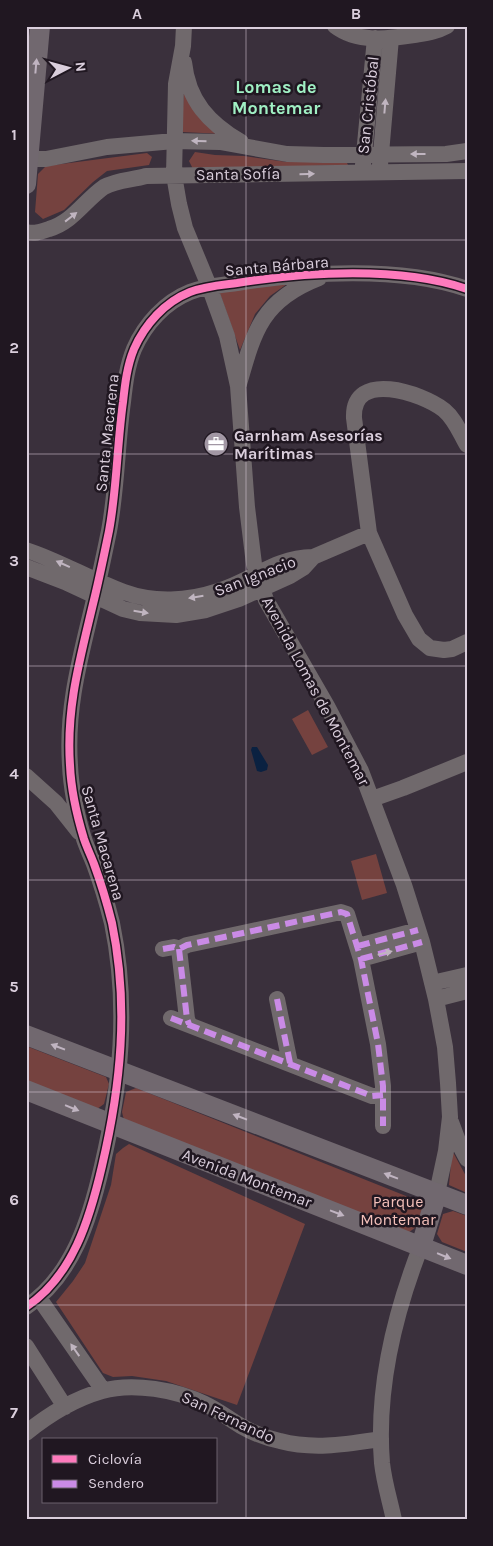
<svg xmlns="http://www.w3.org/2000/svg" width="493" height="1546" font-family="Karla,sans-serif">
  <rect width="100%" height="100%" fill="#3a303c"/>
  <!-- green -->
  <path fill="#75423f" d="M184 84 223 134 182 132Z
    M195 152 215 155 244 156 287 162 346 161 348 165 193 169 189 161Z
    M147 153 152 157 149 165 107 171 93 182 64 210 43 219 35 212 38 174 46 166Z
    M287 284 270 296 255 314 240 350 219 291Z
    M308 710 328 747 312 755 292 719Z
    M376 854 387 893 362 900 351 861Z
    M26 1046 106 1077 109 1084 104 1104 97 1109 26 1081Z
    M136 1088 421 1202 424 1207 416 1227 408 1233 124 1120 122 1112 126 1092Z
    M129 1144 305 1224 237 1405 166 1381 132 1376 113 1377 103 1373 56 1302 73 1281 85 1263 111 1185 116 1154 123 1148Z
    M452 1152 454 1154 467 1178V1193L449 1185Z
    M453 1211 467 1216V1252L442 1242 437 1234 443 1214Z"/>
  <!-- water -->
  <path fill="#0a2141" d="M252 747H257L268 765 267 770 261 772 257 771 251 750Z"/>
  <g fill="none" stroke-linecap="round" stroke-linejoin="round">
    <!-- minor -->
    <path stroke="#70696c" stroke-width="16" d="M184 26 183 46 176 84 174 175 179 204 185 228 209 286 227 336 238 386 247 507 254 564 266 600 327 706 361 771 404 885 422 942 436 999 445 1047 448 1083 450 1117 446 1151 437 1193
      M335 26C357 43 388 39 414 35 426 33 436 32 447 26
      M184 62C188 101 209 123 241 142
      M26 159H46L107 147 174 141 220 142 287 154 324 155 446 154 467 151
      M363 165 375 38
      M380 165 391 38
      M26 232C35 234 40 232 49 229 73 222 84 201 104 187 116 180 132 180 146 176L467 171
      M239 384C254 331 262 300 319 278
      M467 445C460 433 455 419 444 410 422 393 352 369 354 418L369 533 405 615 419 639 430 648 444 650 452 649 467 642
      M26 550C60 561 91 580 124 592 154 603 188 601 218 591 254 580 273 558 313 557
      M26 567 65 582 123 609 140 613 176 615 206 610 239 599 290 576 303 568 313 557 369 533
      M26 776 56 803 79 832
      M372 799 403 788 467 762
      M358 946 418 930
      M163 949 174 947 179 949 187 945 341 912 347 914 361 959 378 1044 383 1086V1126
      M179 949 187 1019 189 1024
      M361 959 422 942
      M432 983 467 975
      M277 999 290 1063
      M436 999 467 991
      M171 1018 372 1096 383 1095
      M451 1122 460 1146 467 1159
      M39 1298 103 1390
      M26 1307C73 1276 90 1218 102 1166 121 1085 129 1006 112 923 107 903 101 883 94 864 91 856 87 848 84 839 77 816 71 790 70 765 66 708 80 659 93 604 99 580 104 555 109 531 117 488 117 445 123 402 125 384 127 366 134 349 145 324 165 302 190 292 205 286 221 285 237 283 305 272 401 266 467 289
      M26 1346 65 1407
      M26 1433C48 1415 74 1399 102 1391 133 1382 177 1390 205 1404 218 1410 229 1419 241 1426 253 1433 266 1438 280 1441 314 1450 347 1444 381 1439
      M394 1520C390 1501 384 1482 382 1463 376 1388 394 1315 421 1246"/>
    <!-- major -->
    <path stroke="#71686f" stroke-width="20" d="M26 184 40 26
      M26 1035 467 1205
      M26 1090 467 1265
      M421 1246 437 1193"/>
    <!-- quiet -->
    <path stroke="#ca8be6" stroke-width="6" stroke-dasharray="12 6" stroke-linecap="butt" d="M358 946 418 930
      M163 949 174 947 179 949 187 945 341 912 347 914 361 959 378 1044 383 1086V1126
      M179 949 187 1019 189 1024
      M361 959 422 942
      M277 999 290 1063
      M171 1018 372 1096 383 1095"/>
    <defs>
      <path id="cycleway" d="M26 1307C73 1276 90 1218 102 1166 121 1085 129 1006 112 923 107 903 101 883 94 864 91 856 87 848 84 839 77 816 71 790 70 765 66 708 80 659 93 604 99 580 104 555 109 531 117 488 117 445 123 402 125 384 127 366 134 349 145 324 165 302 190 292 205 286 221 285 237 283 305 272 401 266 467 289"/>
    </defs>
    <!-- cycleway casing -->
    <use href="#cycleway" stroke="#201721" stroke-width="11"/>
    <!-- cycleway -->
    <use href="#cycleway" stroke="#fd7abc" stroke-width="8"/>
  </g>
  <!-- one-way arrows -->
  <defs><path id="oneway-solid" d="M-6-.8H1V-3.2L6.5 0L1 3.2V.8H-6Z" transform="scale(1.25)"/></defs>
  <g fill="#c0b4c1">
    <use href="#oneway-solid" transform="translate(36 66) rotate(-85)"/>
    <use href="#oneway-solid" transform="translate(58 1047) rotate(-159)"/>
    <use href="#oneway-solid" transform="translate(72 1108) rotate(22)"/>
    <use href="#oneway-solid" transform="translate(240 1117) rotate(-159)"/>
    <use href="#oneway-solid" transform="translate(391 1176) rotate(-159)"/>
    <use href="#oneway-solid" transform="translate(337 1213) rotate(21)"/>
    <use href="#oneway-solid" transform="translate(444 1256) rotate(22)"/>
  </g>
  <g fill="#c0b5c0">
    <use href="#oneway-solid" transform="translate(385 106) rotate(-85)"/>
    <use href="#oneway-solid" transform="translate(199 141) rotate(-179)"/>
    <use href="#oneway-solid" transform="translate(418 154) rotate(180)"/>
    <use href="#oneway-solid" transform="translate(307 174) rotate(-1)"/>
    <use href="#oneway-solid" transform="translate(71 217) rotate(-38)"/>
    <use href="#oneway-solid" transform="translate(63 564) rotate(-156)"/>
    <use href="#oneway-solid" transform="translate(196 597) rotate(171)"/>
    <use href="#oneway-solid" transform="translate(141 612) rotate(9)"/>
    <use href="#oneway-solid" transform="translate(385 953) rotate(-14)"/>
    <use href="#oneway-solid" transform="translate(75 1350) rotate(-125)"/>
  </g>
  <!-- grid -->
  <path fill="none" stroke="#dacedc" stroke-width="1" stroke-opacity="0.55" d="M246 26V1520M26 240H467M26 454H467M26 666H467M26 880H467M26 1092H467M26 1305H467"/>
  <!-- icons -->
  <defs>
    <symbol id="office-disc" viewBox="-11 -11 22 22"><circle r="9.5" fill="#a297a4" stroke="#201721"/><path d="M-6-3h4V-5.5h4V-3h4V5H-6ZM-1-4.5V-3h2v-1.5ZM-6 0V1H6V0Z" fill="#fff"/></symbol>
  </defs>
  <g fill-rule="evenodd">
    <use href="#office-disc" x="202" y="430" width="28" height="28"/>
  </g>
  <g text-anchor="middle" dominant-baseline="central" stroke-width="5" stroke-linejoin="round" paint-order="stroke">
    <!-- street labels -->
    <g font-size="16" fill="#dacedc" stroke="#201721">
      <text transform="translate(368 105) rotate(-84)">San Cristóbal</text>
      <text transform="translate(238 174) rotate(-1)">Santa Sofía</text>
      <text transform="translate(277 266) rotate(-5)">Santa Bárbara</text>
      <text transform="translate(107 433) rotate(-84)">Santa Macarena</text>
      <text transform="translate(255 576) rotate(-21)">San Ignacio</text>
      <text transform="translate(316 691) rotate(62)">Avenida Lomas de Montemar</text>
      <text transform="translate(103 843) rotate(74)">Santa Macarena</text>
      <text transform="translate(247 1178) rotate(21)">Avenida Montemar</text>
      <text transform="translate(228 1417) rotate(25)">San Fernando</text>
    </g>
    <!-- poi labels -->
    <g font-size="16" font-weight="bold" fill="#dacedc" stroke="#201721" text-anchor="start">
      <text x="234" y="435">Garnham Asesorías<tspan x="234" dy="18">Marítimas</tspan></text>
    </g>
    <!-- park labels -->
    <g font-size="16" fill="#f4c0ba" stroke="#201721">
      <text x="398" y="1201">Parque<tspan x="398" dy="18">Montemar</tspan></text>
    </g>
    <!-- neighbourhood labels -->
    <g font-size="18" font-weight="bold" fill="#a0f0c4" stroke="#201721">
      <text x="276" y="87">Lomas de<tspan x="276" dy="21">Montemar</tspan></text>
    </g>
  </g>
  <!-- border -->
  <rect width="493" height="1546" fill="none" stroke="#201721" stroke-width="55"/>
  <!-- legend -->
  <rect x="42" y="1438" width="175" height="65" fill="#201721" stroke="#6a606c"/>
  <rect x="52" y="1455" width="25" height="8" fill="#fd7abc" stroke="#6a606c"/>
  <text x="88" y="1464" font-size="15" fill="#dacedc">Ciclovía</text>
  <rect x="52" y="1480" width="25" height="8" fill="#ca8be6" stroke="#6a606c"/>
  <text x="88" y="1488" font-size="15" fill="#dacedc">Sendero</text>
  <!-- north arrow -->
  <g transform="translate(68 68) rotate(84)" stroke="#201721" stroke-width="4" paint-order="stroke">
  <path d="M0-4L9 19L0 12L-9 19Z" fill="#dacedc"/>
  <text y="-8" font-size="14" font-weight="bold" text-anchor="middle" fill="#dacedc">N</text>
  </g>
  <rect x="28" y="28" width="438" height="1490" fill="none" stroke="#dacedc" stroke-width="2"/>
  <g font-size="16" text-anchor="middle" font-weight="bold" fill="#dacedc">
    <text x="137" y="19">A</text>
    <text x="356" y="19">B</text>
    <text x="14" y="140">1</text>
    <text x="14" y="353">2</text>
    <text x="14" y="566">3</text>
    <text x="14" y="779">4</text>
    <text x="14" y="992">5</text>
    <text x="14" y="1205">6</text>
    <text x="14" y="1418">7</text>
  </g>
</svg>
